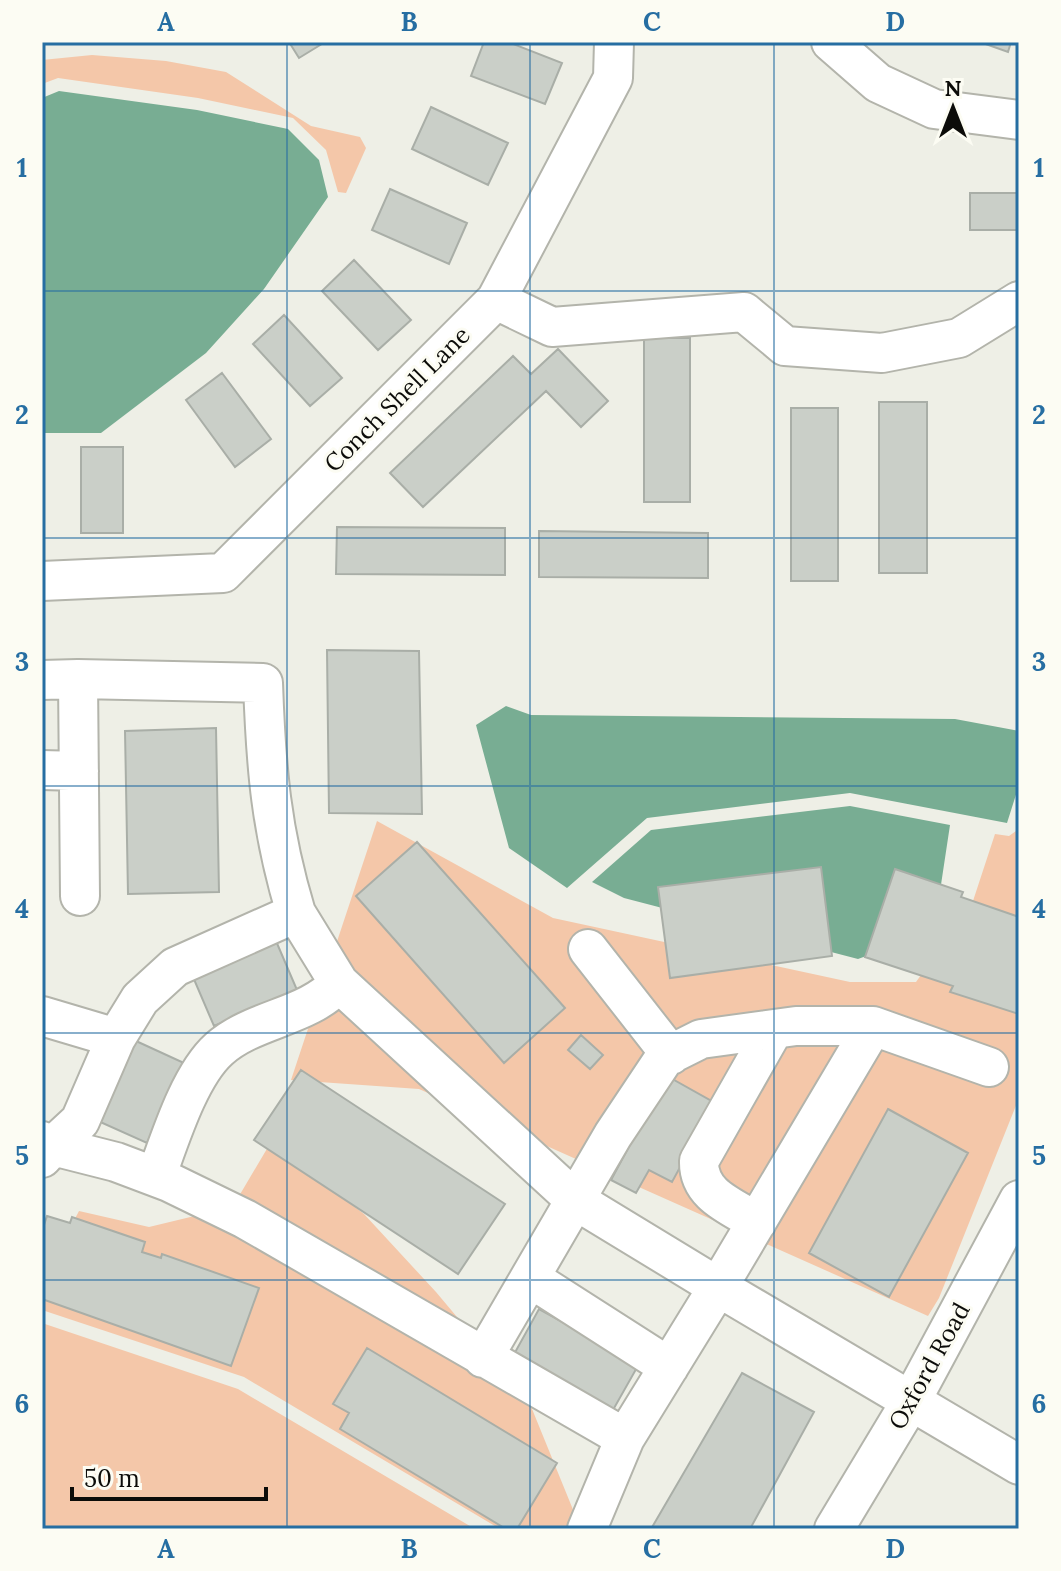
<svg xmlns="http://www.w3.org/2000/svg" width="1061" height="1571" font-family="Lora,serif">
  <rect width="100%" height="100%" fill="#eeefe6"/>
  <!-- green -->
  <path fill="#f4c7a9" d="M92 55 166 61 226 72 311 126 360 137 366 148 346 193 338 192 326 150 293 118 198 98 58 78 42 84V60Z
    M377 821 553 918 850 982H916L972 904 995 834 1009 836 1016 831 1019 822V1098L939 1298 928 1316 419 1089 291 1080Z
    M271 1142 364 1214 436 1292 530 1404 576 1517 572 1529H500L244 1377 42 1310C42 1274 63 1242 79 1211L149 1227 207 1213H229Z
    M42 1323 238 1389 475 1529H42Z"/>
  <!-- water -->
  <path fill="#78ad93" d="M59 91 197 110 288 129 319 160 328 197 264 289 206 353 101 433H42V98Z
    M506 706 531 715 955 719 1019 731V785L1007 823 850 793 647 818 567 888 509 848 476 725Z
    M850 806 950 825 934 931 858 959 624 898 592 882 651 830Z"/>
  <!-- building -->
  <path fill="#cacfc8" stroke="#a9aea7" stroke-width="2" d="M289 42H325L299 58Z
    M484 42H508L562 63 545 104 471 76Z
    M980 42H1011L1008 52Z
    M431 107 508 143 488 185 412 149Z
    M390 189 467 223 449 264 372 230Z
    M970 193H1019V230H970Z
    M354 260 411 320 378 350 322 291Z
    M284 315 342 378 310 406 253 344Z
    M644 338H690V502H644Z
    M558 349 608 401 581 427 546 391 423 507 390 473 513 356 531 374Z
    M222 373 271 439 235 467 186 400Z
    M879 402H927V573H879Z
    M791 408H838V581H791Z
    M81 447H123V533H81Z
    M337 527 505 528V575L336 574Z
    M539 531 708 533V578L539 577Z
    M327 650 419 651 422 814 329 813Z
    M216 728 219 892 128 894 125 731Z
    M417 842 565 1008 504 1063 356 896Z
    M821 867 832 956 670 978 658 887Z
    M895 869 963 892 961 897 1019 917V1014L950 992 953 986 865 957Z
    M276 941 297 990 214 1026 193 977Z
    M581 1035 603 1055 590 1069 568 1050Z
    M136 1041 184 1063 147 1143 98 1121Z
    M301 1070 505 1204 458 1274 254 1140Z
    M667 1076 715 1103 672 1182 649 1170 636 1193 611 1180Z
    M888 1109 968 1153 889 1297 809 1253Z
    M47 1216 70 1223 72 1217 145 1242 142 1252 161 1258 162 1254 259 1288 231 1366 42 1299V1231Z
    M539 1309 639 1364 613 1410 513 1356Z
    M367 1348 557 1463 517 1529H506L340 1429 349 1413 333 1404Z
    M742 1373 814 1412 750 1529H651Z"/>
  <g fill="none" stroke-linecap="round" stroke-linejoin="round">
    <defs>
      <path id="minor" d="M831 42 878 83 934 109 1019 120
        M496 300 552 327 744 312 785 346 882 353 959 338 1019 301
        M42 581 223 573 496 300 613 78 614 42
        M42 680 78 679
        M42 770 79 771
        M80 896 78 679 263 683C266 769 271 830 296 913
        M588 949 671 1055
        M339 983 575 1200 718 1287 873 1026
        M42 1016 116 1038 80 1121 53 1146 42 1141
        M116 1038 140 999 175 967 296 913 339 983C307 1018 254 1018 219 1049 189 1076 170 1139 156 1177
        M42 1158 53 1146 116 1162 169 1182 245 1219 625 1438 718 1287 1019 1465
        M757 1222C731 1206 698 1195 699 1161L774 1029
        M530 1278 669 1367
        M483 1358 613 1135 665 1057 701 1039 796 1026H873L989 1067
        M587 1529 625 1438
        M834 1529 911 1401 1019 1200"/>
    </defs>
    <!-- minor casing -->
    <use href="#minor" stroke="#b3b4ab" stroke-width="42"/>
    <!-- minor -->
    <use href="#minor" stroke="#fff" stroke-width="38"/>
  </g>
  <!-- grid -->
  <path fill="none" stroke="#266ea2" stroke-width="2" stroke-opacity="0.55" d="M287 42V1529M530 42V1529M774 42V1529M42 291H1019M42 538H1019M42 786H1019M42 1033H1019M42 1280H1019"/>
  <g text-anchor="middle" dominant-baseline="central" stroke-width="6" stroke-linejoin="round" paint-order="stroke">
    <!-- street labels -->
    <g font-size="24" fill="#0c0c09" stroke="#fcfcf3">
      <text transform="translate(397 399) rotate(-45)">Conch Shell Lane</text>
      <text transform="translate(929 1366) rotate(-61)">Oxford Road</text>
    </g>
  </g>
  <!-- border -->
  <rect width="1061" height="1571" fill="none" stroke="#fcfcf3" stroke-width="88"/>
  <!-- north arrow -->
  <g transform="translate(953 108)" stroke="#fcfcf3" stroke-width="6" paint-order="stroke">
  <path d="M0-6L14 30L0 20L-14 30Z" fill="#0c0c09"/>
  <text y="-12" font-size="22" font-weight="bold" text-anchor="middle" fill="#0c0c09">N</text>
  </g>
  <!-- scale -->
  <path d="M72 1487v12h194v-12" fill="none" stroke="#0c0c09" stroke-width="4"/>
  <text x="84" y="1487" font-size="24" fill="#0c0c09" stroke="#fcfcf3" stroke-width="6" paint-order="stroke">50 m</text>
  <rect x="44" y="44" width="973" height="1483" fill="none" stroke="#266ea2" stroke-width="3"/>
  <g font-size="26" text-anchor="middle" font-weight="bold" fill="#266ea2">
    <text x="166" y="31">A</text>
    <text x="409" y="31">B</text>
    <text x="652" y="31">C</text>
    <text x="895" y="31">D</text>
    <text x="22" y="177">1</text>
    <text x="1039" y="177">1</text>
    <text x="22" y="424">2</text>
    <text x="1039" y="424">2</text>
    <text x="22" y="671">3</text>
    <text x="1039" y="671">3</text>
    <text x="22" y="918">4</text>
    <text x="1039" y="918">4</text>
    <text x="22" y="1165">5</text>
    <text x="1039" y="1165">5</text>
    <text x="22" y="1413">6</text>
    <text x="1039" y="1413">6</text>
    <text x="166" y="1558">A</text>
    <text x="409" y="1558">B</text>
    <text x="652" y="1558">C</text>
    <text x="895" y="1558">D</text>
  </g>
</svg>
